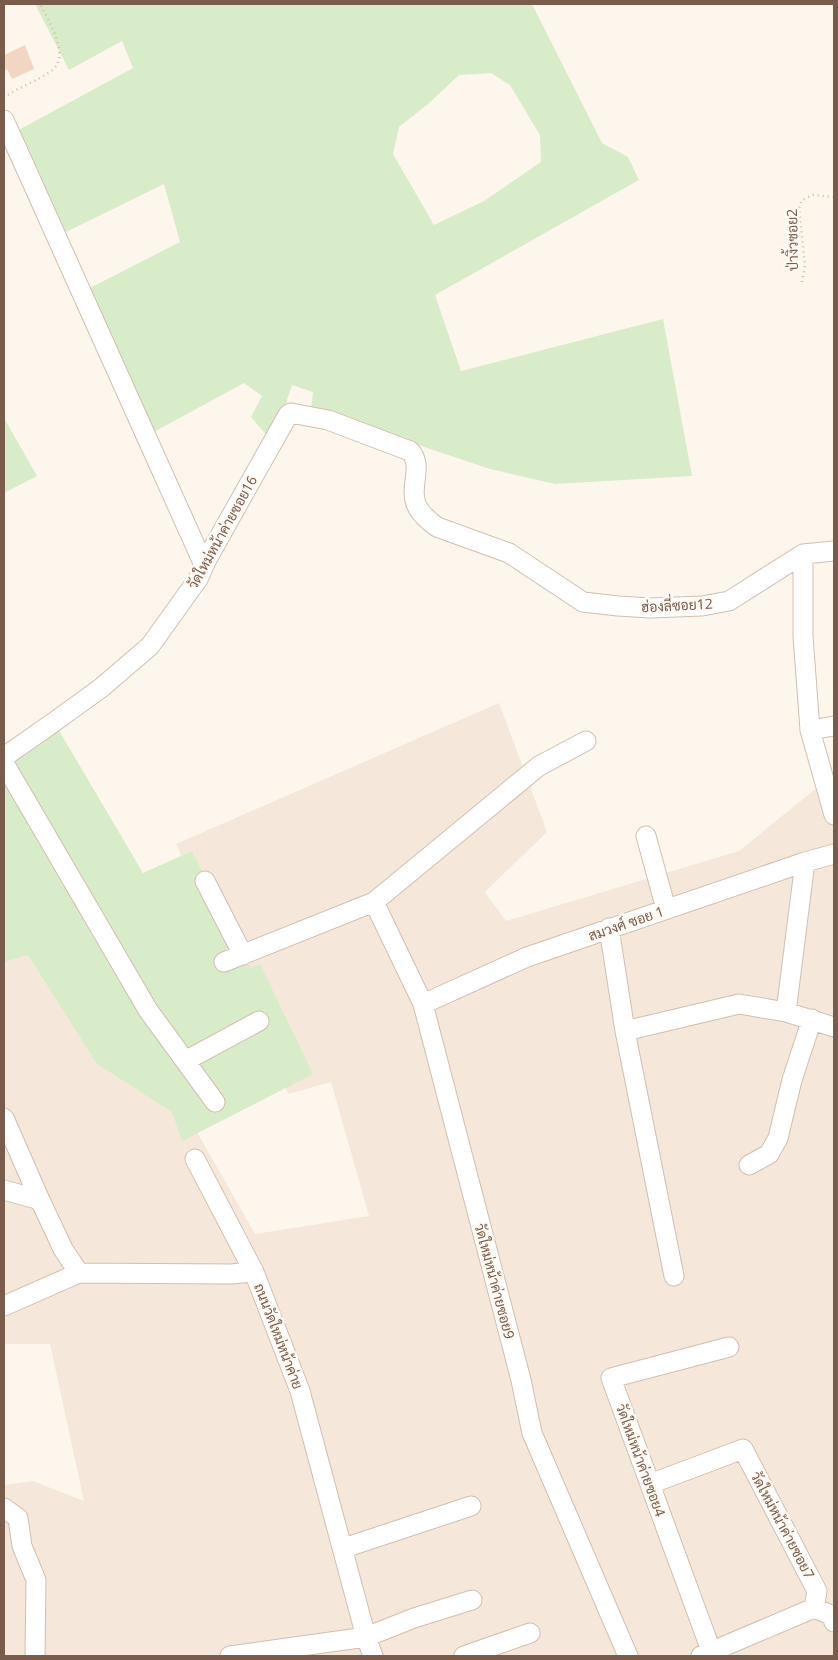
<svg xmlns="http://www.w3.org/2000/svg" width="838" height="1660" font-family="'Noto Sans',Sarabun,sans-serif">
  <rect width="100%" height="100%" fill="#fdf6ec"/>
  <!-- residential -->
  <path fill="#f5e8da" d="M499 703 547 832 485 892 506 921 739 851 834 774V1656H4V1485L33 1481 84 1501 50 1344H4V895L181 1104 255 1234 369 1216 331 1082 288 1094 176 844Z"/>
  <!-- green -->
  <path fill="#d8ecc9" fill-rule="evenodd" d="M35 4H532L602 143 628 157 639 180 435 295 461 371 663 319 692 476 555 484 490 469 311 409 313 392 292 385 285 406 269 438 251 417 262 396 244 383 152 433 86 290 180 242 164 184 62 234 15 132 133 68 122 41 69 70ZM491 73 510 85 540 135 541 162 484 201 434 225 393 154 399 127 428 104 459 75Z
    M4 418 37 476 4 493Z
    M54 722 143 873 192 851 250 968 260 964 313 1074 182 1141 172 1112 97 1064 28 955 4 962V747Z"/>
  <!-- building -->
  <path fill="#f3d5c3" d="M25 45 34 69 12 79 7 69 4 71V55Z"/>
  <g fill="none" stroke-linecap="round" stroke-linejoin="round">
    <defs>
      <path id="minor" d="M4 120 204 565
        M803 554V636L810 730 834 815
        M810 730 834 726
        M4 757 54 722 101 688 150 646 198 579 207 559 288 415 291 413 328 420 410 451C424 466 409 486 416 504 420 514 429 521 437 527L509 553 583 602 618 606 650 608 702 606 729 601 803 554 834 551
        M4 763 148 1010 215 1102
        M646 836 666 909
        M205 881 243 955
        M374 902 423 1004 521 1380 532 1433 628 1656
        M609 928 625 1031 739 1004 786 1012 834 1027
        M224 962 374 902 539 766 586 741
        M423 1004 527 957 805 862 834 854
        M786 1012 805 862
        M625 1031 674 1276
        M185 1061 259 1021
        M4 1118 40 1200
        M195 1159 254 1272
        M749 1165 769 1154 778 1138 792 1080 812 1019
        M4 1190 40 1200 63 1249 79 1273 230 1274 254 1272 300 1391 366 1637 373 1656
        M4 1306 79 1273
        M650 1484 743 1449 817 1591 814 1608 701 1656
        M4 1508 18 1518 22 1546 36 1580 35 1656
        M344 1548 471 1506
        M814 1608 831 1615 834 1622
        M230 1656 366 1637 414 1618 472 1600
        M464 1656 530 1633
        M713 1656 611 1378 729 1347"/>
    </defs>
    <!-- minor casing -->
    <use href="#minor" stroke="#d1beb0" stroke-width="21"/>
    <!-- path -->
    <path stroke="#d9b8a5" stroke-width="2.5" stroke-dasharray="1 4" stroke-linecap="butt" d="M4 98C18 87 36 82 51 71 72 57 48 20 40 4
      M802 282 805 266 799 208 802 200 813 195 834 197"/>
    <!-- minor -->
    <use href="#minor" stroke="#fff" stroke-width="19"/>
  </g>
  <g text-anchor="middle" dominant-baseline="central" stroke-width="5" stroke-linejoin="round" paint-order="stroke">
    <!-- street labels -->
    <g font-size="14" fill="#7a5c4d" stroke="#fffaf3">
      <text transform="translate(792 240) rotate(-91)">ป่างิ้วซอย2</text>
      <text transform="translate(222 532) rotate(-61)">วัดใหม่หน้าค่ายซอย16</text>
      <text transform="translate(677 605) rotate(-3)">ฮ่องลี่ซอย12</text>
      <text transform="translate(626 923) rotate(-19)">สมวงศ์ ซอย 1</text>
      <text transform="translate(495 1281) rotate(75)">วัดใหม่หน้าค่ายซอย9</text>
      <text transform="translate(279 1336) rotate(69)">ถนนวัดใหม่หน้าค่าย</text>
      <text transform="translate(641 1460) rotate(70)">วัดใหม่หน้าค่ายซอย4</text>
      <text transform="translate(783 1525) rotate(62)">วัดใหม่หน้าค่ายซอย7</text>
    </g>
  </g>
  <!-- border -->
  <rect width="838" height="1660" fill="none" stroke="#7a5c4d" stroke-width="10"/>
</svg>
